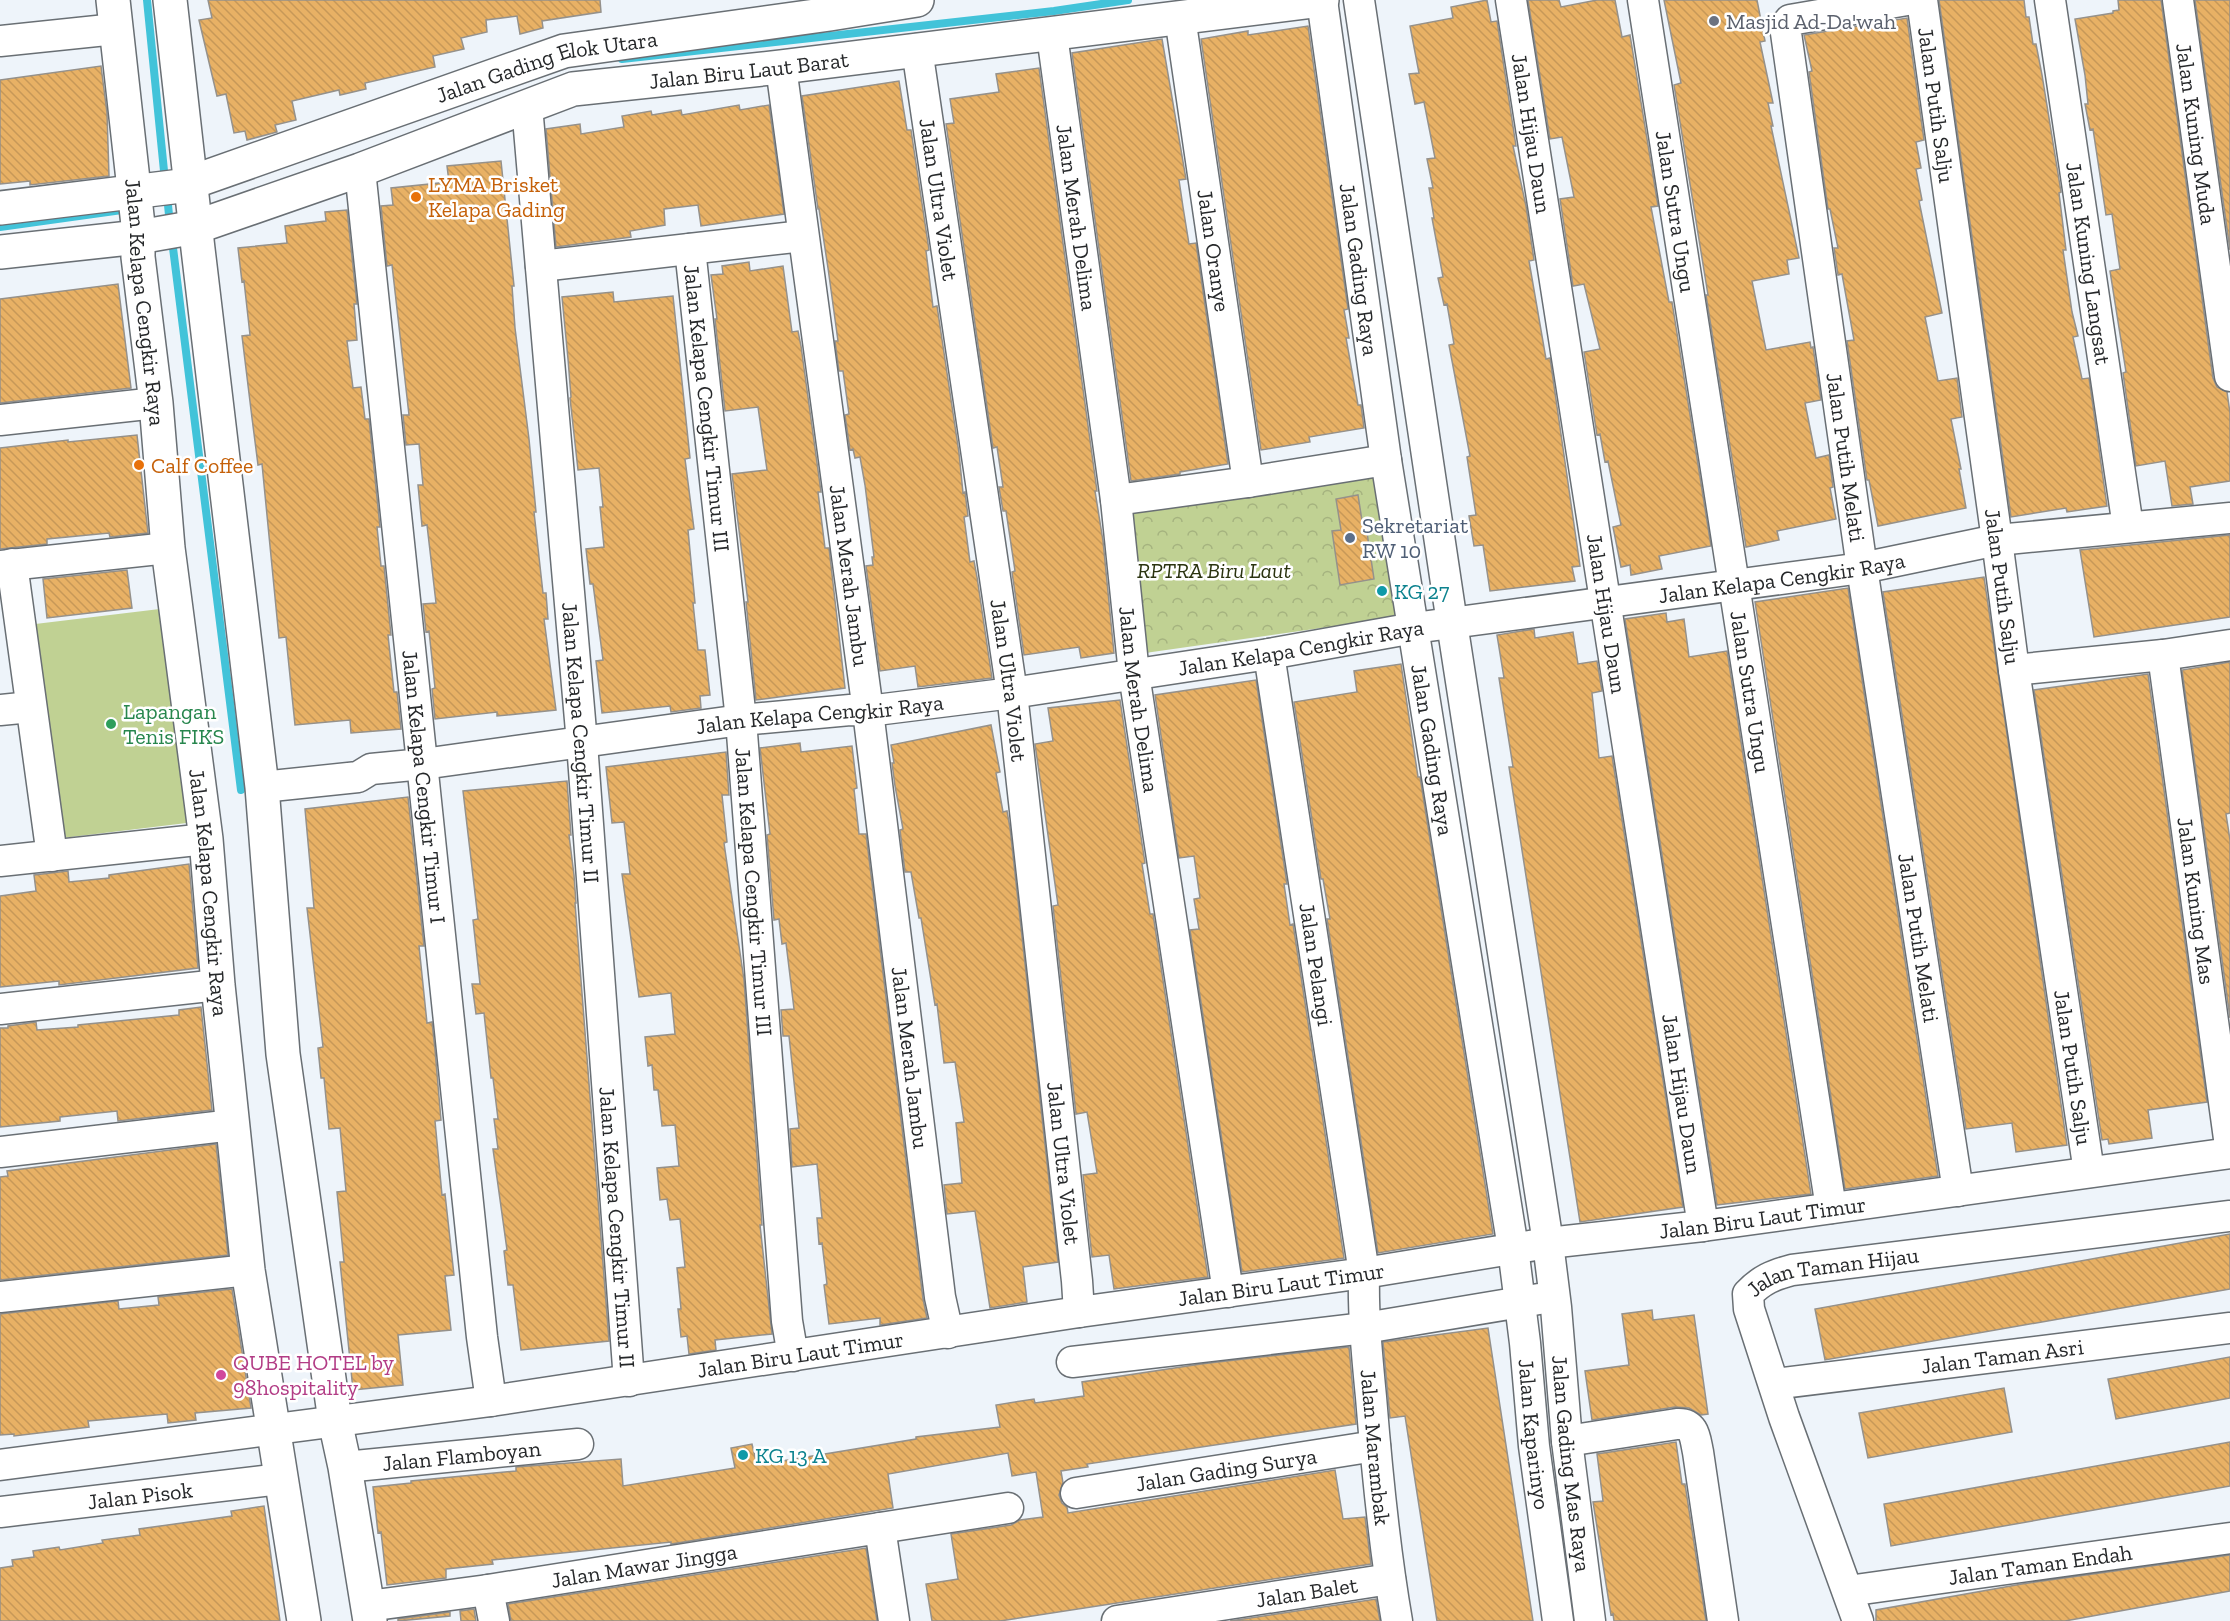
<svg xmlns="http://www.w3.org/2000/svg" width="2230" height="1621" font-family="'Zilla Slab',serif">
  <defs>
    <pattern id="park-crowns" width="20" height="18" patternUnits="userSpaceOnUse" patternTransform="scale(1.5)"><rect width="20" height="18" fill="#c0d193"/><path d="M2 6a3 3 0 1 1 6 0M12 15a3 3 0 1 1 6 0" fill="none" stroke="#a5b37f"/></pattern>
    <pattern id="building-back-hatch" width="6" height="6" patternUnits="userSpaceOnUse" patternTransform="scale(1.5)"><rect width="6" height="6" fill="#e8b165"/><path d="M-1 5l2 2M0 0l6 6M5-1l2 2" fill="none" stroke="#c79858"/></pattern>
  </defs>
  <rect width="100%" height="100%" fill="#eef4fa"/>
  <!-- park -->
  <path fill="url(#park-crowns)" d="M1379 474 1399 617 1145 653 1127 508Z"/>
  <!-- pitch -->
  <path fill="#c0d193" d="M168 608 195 822 54 839 27 625Z"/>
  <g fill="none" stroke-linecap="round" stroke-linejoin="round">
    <!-- stream -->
    <path stroke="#42c3d9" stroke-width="8" d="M147 0 165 181
      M622 59 1054 11 1128 0
      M167 195 170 225
      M0 227 129 209
      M172 240 241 790"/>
  </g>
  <!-- building -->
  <path fill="url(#building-back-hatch)" stroke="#95918b" stroke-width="1.5" d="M208 0H600L601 12 542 21 543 28 520 34 517 16 486 20 487 32 461 38 464 49 433 56 435 67 365 83 366 89 340 95 339 90 292 101 296 120 275 125 277 132 247 140 245 131 234 133 226 94 217 96 199 20 212 18Z
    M1487 0 1491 22 1497 21 1516 146H1513L1526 206 1534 260 1529 261 1546 359 1550 358 1580 566 1572 567 1575 581 1490 591 1483 545 1474 546 1469 516 1476 515 1467 457 1470 456 1449 345 1454 344 1447 304 1444 305 1438 278 1443 277 1432 218H1434L1429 188H1433L1427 159 1435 158 1424 102 1415 104 1409 74 1419 73 1410 26 1453 18 1451 7Z
    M1528 0H1559L1561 7 1597 0H1615L1622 37 1630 35 1658 206 1651 207 1669 302H1672L1711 546 1659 556 1662 569 1631 575 1630 565 1621 567 1613 527 1621 525 1608 461 1605 462 1600 434 1597 435 1584 352 1600 349 1584 284 1573 286 1560 199 1574 197 1562 137 1550 139Z
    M1664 0H1757L1765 41 1760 42 1773 103H1768L1773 126H1771L1799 258 1787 260 1789 274 1752 281 1766 350 1810 342 1811 348 1813 347 1821 400 1805 403 1816 458 1829 455 1833 487 1830 488 1836 519 1777 531 1779 540 1746 547 1706 295H1708L1674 85 1681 83Z
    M1939 0H2024L2026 17H2029L2033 44H2036L2042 75 2061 192 2059 193 2066 250H2063L2072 312 2078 336 2073 337 2082 379 2089 378 2107 506 2067 512 2066 508 2011 517Z
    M2118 0H2161L2213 378 2217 387 2227 392 2230 413V481L2190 487 2193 504 2172 506 2165 461 2136 466 2123 373 2126 372 2110 271 2120 269 2112 214 2106 215 2093 129 2090 130 2085 104H2088L2085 75 2075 19 2113 13V11L2119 10Z
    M2195 0H2230V250Z
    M1907 18 1924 140 1916 142 1921 168 1916 169 1922 200 1919 201 1942 313 1925 317 1938 381 1957 378 1962 417 1951 419 1961 469H1959L1966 508 1878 526 1869 480H1867L1847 341 1854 340 1842 274 1838 275 1834 248H1838L1830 209H1828L1809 72 1812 71 1804 35Z
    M1308 26 1348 309 1344 310 1349 338H1346L1358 405H1361L1364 428 1309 437 1310 442 1261 450 1201 39 1248 31V35Z
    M1162 39 1186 179 1179 180 1183 207 1189 244 1196 243 1228 464 1180 472V474L1131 481 1072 53Z
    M101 66 107 113 109 176 30 185V181L0 184V80Z
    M1039 68 1097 491H1095L1103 541 1114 653 1081 658 1079 647 1024 655 1012 572 1015 571 1006 511H1003L999 487H1003L997 447 993 448 946 124 954 123 950 99 999 92 996 74Z
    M899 81 907 130H911L929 250 926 251 933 307 937 306 959 453 963 493 965 492 968 516 964 517 970 562 974 561 977 577 992 678 918 687 915 666 880 671 866 566 873 565 872 557H874L865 485 860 457 855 458 853 449 850 450 845 415 849 414 843 371H839L835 341H838L828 268 819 209H818L802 96Z
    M739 105 740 110 769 105 784 214 701 226 698 205 664 209 665 225 630 231 631 237 556 247 546 129 580 124 581 134 624 127 622 116 651 111 652 115 681 110 682 115Z
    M501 161 514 286H512L515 328 529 439 536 512H534L543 593H546L548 619H544L556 710 497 716V712L435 719 432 689 435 688 429 631 426 632 423 604 436 603 427 525 422 526 418 485H423L419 444 406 445 403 415H409L392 265 387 266 381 206 393 205 391 188 449 182 447 166Z
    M347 210 357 304H354L357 340 347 341 353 388 361 387 365 419H369L380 527H377L381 566H384L391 635H388L394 692H397L401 729 351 733 350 720 295 725 286 637 279 638 262 464 258 465 252 418 242 336 250 335 244 281 242 282 238 248 287 243 285 226 326 221 325 212Z
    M749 262 750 271 783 266 792 332 798 331 801 346 821 492H818L825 548H829L845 688 756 700 746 602H748L732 474 767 470 758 407 725 411 715 319H717L711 275 723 274 722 266Z
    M118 284 131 388 0 403V299Z
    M613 292 614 302 673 296 690 458 685 459 694 529 688 530 695 603H693L698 650H705L710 695 700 696 701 708 671 712 670 706 602 713 596 661 603 660 593 584H590L586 549 604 547 600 507H603L599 468 578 470 570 398 571 397 568 359 562 297Z
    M137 435 148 533 110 537 109 533 47 539V544L0 549V448L68 440V442Z
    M1358 495 1363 527 1366 526 1374 579 1340 585 1332 531 1341 530 1336 499Z
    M2230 535V617L2094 637 2080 550Z
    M127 570 132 608 47 618 43 579Z
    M1984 577 2067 1145 2016 1152 2012 1123 1966 1129 1883 592Z
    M1848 588 1938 1176 1845 1189 1755 602Z
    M1666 613 1667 622 1684 619 1689 657 1727 651 1811 1194 1717 1205 1625 619Z
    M1534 629 1535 638 1573 632 1578 664 1597 661 1602 691 1592 693 1599 758 1612 756 1683 1207 1580 1222 1509 767H1513L1499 678H1504L1497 635Z
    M2230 662V813L2226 814 2230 840V1018L2182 670Z
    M1401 664 1418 777H1420L1493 1234 1378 1253 1327 919H1330L1323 879H1321L1294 702 1357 692 1354 671Z
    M2148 674 2207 1102 2148 1110 2152 1138 2109 1144 2108 1139 2102 1140 2034 690Z
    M1256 680 1287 884H1284L1290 925 1293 924 1344 1258 1242 1272 1190 930 1199 929 1194 899 1200 898 1194 856 1179 858 1155 695Z
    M1120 700 1145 863 1142 864 1150 914H1153L1208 1277 1114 1289 1109 1255 1092 1257 1083 1175 1097 1173 1087 1112 1076 1114 1053 906 1058 905 1035 744 1053 741 1048 708Z
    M991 725 1000 772 996 773 1003 812 1007 811 1010 828 1058 1262 1023 1267 1027 1302 990 1308 975 1211 947 1214 944 1185 962 1183 956 1123 964 1122 955 1062 944 1063 937 1004 935 1005 921 918H919L911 872H905L900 830 903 829 895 786 892 763H894L891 745Z
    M800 743 801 752 852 746 857 788 854 789 859 834H866L923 1299 927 1318 880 1325V1318L829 1324 824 1285 827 1284 822 1243 819 1244 817 1218H822L817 1164 792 1167 790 1129 799 1128 789 1036H783L781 1010 794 1009 786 943 782 944 779 919 774 920 767 835 770 834 760 748Z
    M726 752 729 795H722L727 842 724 843 744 980 762 1225H760L772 1334 715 1340 716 1350 689 1354 687 1336 681 1337 678 1309H681L677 1268 685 1267 680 1219 670 1220 667 1199 660 1200 657 1168 679 1166 675 1125 662 1126 658 1090H654L652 1065 648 1066 645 1037 675 1034 671 993 639 997 622 874H630L624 822 612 823 606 767Z
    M567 781 571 835H569L574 875 576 903H575L609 1341 521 1350 513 1285H508L504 1251 507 1250 493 1149H498L494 1119H498L493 1078H491L484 1013 476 1014 472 984H480L473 920 478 919 463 791Z
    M408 797 424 946H419L427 1023 432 1022 435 1050 441 1120 435 1121 442 1195 445 1194 454 1275 445 1276 451 1330 398 1335 403 1385 353 1390 340 1262H344L337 1192 346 1191 340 1128 329 1129 324 1078H321L318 1048 323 1047 307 908H314L305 809Z
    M189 864 198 968 59 985V981L0 987V896L36 891 34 875 68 871 69 882 109 878V875Z
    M201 1007 212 1110 118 1121 117 1111 60 1117V1121L0 1127V1028H8V1026L36 1022 37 1030 78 1027V1025L179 1015V1010Z
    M216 1144 228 1255 0 1280V1177L8 1176 7 1171Z
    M2230 1234V1289L1825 1360 1815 1309Z
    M232 1289 251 1408 195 1413 196 1420 168 1423 167 1414 88 1421 89 1427 14 1436V1434L0 1435V1314L118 1301 119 1309 159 1305 158 1297Z
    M1652 1310 1653 1320 1694 1315 1708 1414 1701 1415 1689 1408 1675 1407 1592 1420 1585 1371 1629 1365 1622 1314Z
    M1488 1328 1533 1621H1437L1405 1416 1390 1418 1383 1342Z
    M1349 1347 1356 1424 1087 1464 1088 1467 1061 1471 1063 1483 1059 1495 1062 1503 1067 1507 1068 1513 1335 1470 1343 1519 1365 1517 1371 1564 1000 1621H932L926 1584 958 1579 951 1534 1011 1525 1020 1520 1043 1517 1036 1472 1012 1476 1008 1453 888 1474 893 1508 671 1544V1542L492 1560 493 1564 446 1569V1578L387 1585 381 1532 378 1533 373 1487 411 1483V1481L516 1471V1467L621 1459 623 1486 735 1468 731 1448 752 1444 757 1465 916 1439V1437L1000 1427 996 1405 1034 1399 1035 1403 1084 1396 1082 1382 1201 1364Z
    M2230 1357V1398L2116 1419 2108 1379Z
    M2004 1388 2012 1432 1868 1458 1859 1413Z
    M1676 1442 1682 1484H1685L1706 1621H1614L1613 1614 1611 1615 1593 1502 1603 1501 1597 1454Z
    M2230 1442V1486L1891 1546 1884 1504Z
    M264 1506 280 1621H0V1568L13 1566 12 1560 34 1557 33 1551 59 1547 60 1550 103 1543 102 1540 140 1535 139 1529 232 1516 231 1511Z
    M866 1548 877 1621H511L508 1604Z
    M2230 1555V1591L2065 1621H1876V1610L2022 1584Z
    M1376 1599 1380 1621H1230Z
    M474 1609 476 1621H461L460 1611Z
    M450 1612V1616L398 1621V1619Z"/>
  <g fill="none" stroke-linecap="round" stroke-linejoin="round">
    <defs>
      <g id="minor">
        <path id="s1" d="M1322 0 1386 460 1513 1248 1525 1343 1534 1446 1558 1621"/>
        <path id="s2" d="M1359 0 1452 623 1548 1243 1556 1307 1567 1441 1590 1621"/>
        <path id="s3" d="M1511 0 1703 1226"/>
        <path id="s4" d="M1643 0 1831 1208"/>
        <path id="s5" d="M1907 0 1790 20 1785 26 1862 568 1958 1191"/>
        <path id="s6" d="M1922 0 1997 540 2014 670 2089 1172"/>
        <path id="s7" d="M2050 0 2128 527"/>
        <path id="s8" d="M2178 0 2230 376"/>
        <path id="s9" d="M1180 17 1248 482"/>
        <path id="s10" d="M1052 35 1116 500 1134 674 1228 1292"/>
        <path d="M0 41 116 29"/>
        <path id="s11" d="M917 49 1012 693 1077 1281 1079 1312"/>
        <path id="s12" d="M781 67 868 711 940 1297 948 1333"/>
        <path id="s13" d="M527 106 582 743 629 1381"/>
        <path id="s14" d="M360 170 482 1337 491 1401"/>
        <path id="s15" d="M690 249 741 720 787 1321 793 1356"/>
        <path d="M541 266 803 236"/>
        <path d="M0 420 156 403"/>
        <path d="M1116 500 1248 482 1386 460"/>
        <path d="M12 564 52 856"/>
        <path d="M0 566 168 548"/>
        <path id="s16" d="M1269 654 1364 1273C1363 1314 1367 1356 1371 1397 1377 1472 1384 1547 1397 1621"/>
        <path id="s17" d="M2163 655 2230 1146"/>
        <path d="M2014 670 2163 655 2230 645"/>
        <path d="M0 710 31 707"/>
        <path id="s18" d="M262 787 358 777 371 769 423 764 741 720 850 710 868 711 1012 693 1269 654 1414 628 1862 568 1997 540 2230 518"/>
        <path d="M0 861 206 839"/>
        <path d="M0 1009 218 985"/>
        <path d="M0 1152 233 1125"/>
        <path d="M0 1297 248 1270"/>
        <path d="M1072 1362 1365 1328 1539 1299"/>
        <path id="s19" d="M1774 1384 2230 1328"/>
        <path d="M1567 1441 1677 1424C1695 1423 1695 1438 1698 1452L1723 1621"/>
        <path id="s20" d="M0 1465 491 1401 1079 1312 1364 1273 1548 1243 1703 1226 2230 1153"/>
        <path id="s21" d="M345 1467 578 1444"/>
        <path id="s22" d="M1076 1493 1375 1446"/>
        <path id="s23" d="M0 1512 280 1479"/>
        <path d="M880 1528 1008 1508"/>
        <path d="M488 1590 494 1621"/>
        <path id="s24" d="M1848 1591 2230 1538"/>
        <path id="s25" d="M368 1606 488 1590 880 1528 894 1621"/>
        <path id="s26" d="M1117 1621 1390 1579"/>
        <path id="s27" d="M1858 1621 1784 1417 1749 1309 1748 1294C1761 1280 1773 1275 1792 1270L2230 1216"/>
      </g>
      <g id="tertiary">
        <path id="s28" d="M113 0 138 225V257L156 403 168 548 206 839 218 985 248 1270 304 1621"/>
        <path d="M170 0 198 249 262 787 283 1054 335 1421 345 1467 370 1621"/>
        <path id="s29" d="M0 208 181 186 564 51 830 14 917 0"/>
        <path id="s30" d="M0 252 139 237 196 227 360 170 573 89 781 67 1322 0"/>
      </g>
    </defs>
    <!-- minor casing -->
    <use href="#minor" stroke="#696f74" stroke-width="33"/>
    <!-- tertiary casing -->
    <use href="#tertiary" stroke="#696f74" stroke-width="36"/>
    <!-- minor -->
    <use href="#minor" stroke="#fff" stroke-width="30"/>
    <!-- tertiary -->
    <use href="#tertiary" stroke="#fff" stroke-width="33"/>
  </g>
  <!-- markers -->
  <circle fill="#6b7280" stroke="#fff" stroke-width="2" cx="1714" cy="21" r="6"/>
  <g fill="#e8710a" stroke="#fff" stroke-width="2">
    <circle cx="416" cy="197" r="6"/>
    <circle cx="139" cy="465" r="6"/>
  </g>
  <circle fill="#5c6f8a" stroke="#fff" stroke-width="2" cx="1350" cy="538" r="6"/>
  <g fill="#0f9aa8" stroke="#fff" stroke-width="2">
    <circle cx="1382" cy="591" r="6"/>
    <circle cx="743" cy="1455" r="6"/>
  </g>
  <circle fill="#2e9e5b" stroke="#fff" stroke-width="2" cx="111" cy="724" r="6"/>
  <circle fill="#d1479c" stroke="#fff" stroke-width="2" cx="221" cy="1375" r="6"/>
  <g text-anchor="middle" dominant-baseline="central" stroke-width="5" stroke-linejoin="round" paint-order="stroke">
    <!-- worship labels -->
    <g font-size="22" fill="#5b616d" stroke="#fff" text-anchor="start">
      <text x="1726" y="21">Masjid Ad-Da'wah</text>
    </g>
    <!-- street labels -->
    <g font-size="22" fill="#26282a" stroke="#fff">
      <text stroke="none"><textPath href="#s29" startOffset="568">Jalan Gading Elok Utara</textPath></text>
      <text stroke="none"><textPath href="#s30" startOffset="776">Jalan Biru Laut Barat</textPath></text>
      <text stroke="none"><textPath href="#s6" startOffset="106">Jalan Putih Salju</textPath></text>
      <text stroke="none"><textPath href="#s3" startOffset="135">Jalan Hijau Daun</textPath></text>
      <text stroke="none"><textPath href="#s8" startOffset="135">Jalan Kuning Muda</textPath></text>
      <text stroke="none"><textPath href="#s11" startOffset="152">Jalan Ultra Violet</textPath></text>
      <text stroke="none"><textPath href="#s4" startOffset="214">Jalan Sutra Ungu</textPath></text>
      <text stroke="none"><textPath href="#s10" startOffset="184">Jalan Merah Delima</textPath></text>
      <text stroke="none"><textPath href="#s9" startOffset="236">Jalan Oranye</textPath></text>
      <text stroke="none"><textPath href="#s7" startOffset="266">Jalan Kuning Langsat</textPath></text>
      <text stroke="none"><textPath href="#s1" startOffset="272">Jalan Gading Raya</textPath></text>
      <text stroke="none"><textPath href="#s28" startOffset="304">Jalan Kelapa Cengkir Raya</textPath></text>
      <text stroke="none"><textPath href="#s15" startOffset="160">Jalan Kelapa Cengkir Timur III</textPath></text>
      <text stroke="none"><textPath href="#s5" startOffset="562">Jalan Putih Melati</textPath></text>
      <text stroke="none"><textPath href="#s12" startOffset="513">Jalan Merah Jambu</textPath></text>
      <text stroke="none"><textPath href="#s18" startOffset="1536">Jalan Kelapa Cengkir Raya</textPath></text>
      <text stroke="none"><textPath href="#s6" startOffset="592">Jalan Putih Salju</textPath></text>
      <text stroke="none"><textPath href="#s3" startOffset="621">Jalan Hijau Daun</textPath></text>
      <text stroke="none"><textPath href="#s18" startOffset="1050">Jalan Kelapa Cengkir Raya</textPath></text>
      <text stroke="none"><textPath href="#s11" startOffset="638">Jalan Ultra Violet</textPath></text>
      <text stroke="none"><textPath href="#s4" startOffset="700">Jalan Sutra Ungu</textPath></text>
      <text stroke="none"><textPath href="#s10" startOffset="670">Jalan Merah Delima</textPath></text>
      <text stroke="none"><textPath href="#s18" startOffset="564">Jalan Kelapa Cengkir Raya</textPath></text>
      <text stroke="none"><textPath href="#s13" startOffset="639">Jalan Kelapa Cengkir Timur II</textPath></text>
      <text stroke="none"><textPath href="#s1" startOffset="758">Jalan Gading Raya</textPath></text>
      <text stroke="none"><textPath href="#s14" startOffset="620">Jalan Kelapa Cengkir Timur I</textPath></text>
      <text stroke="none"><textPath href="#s15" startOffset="646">Jalan Kelapa Cengkir Timur III</textPath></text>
      <text stroke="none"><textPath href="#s28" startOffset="898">Jalan Kelapa Cengkir Raya</textPath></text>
      <text stroke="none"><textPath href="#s17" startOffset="248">Jalan Kuning Mas</textPath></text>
      <text stroke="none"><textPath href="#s5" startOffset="1048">Jalan Putih Melati</textPath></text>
      <text stroke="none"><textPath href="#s16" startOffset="314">Jalan Pelangi</textPath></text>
      <text stroke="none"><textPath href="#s12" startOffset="999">Jalan Merah Jambu</textPath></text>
      <text stroke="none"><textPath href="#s6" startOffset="1078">Jalan Putih Salju</textPath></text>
      <text stroke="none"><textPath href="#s3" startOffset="1107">Jalan Hijau Daun</textPath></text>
      <text stroke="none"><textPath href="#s11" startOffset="1124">Jalan Ultra Violet</textPath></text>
      <text stroke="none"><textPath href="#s20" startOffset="1780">Jalan Biru Laut Timur</textPath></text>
      <text stroke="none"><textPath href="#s13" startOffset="1125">Jalan Kelapa Cengkir Timur II</textPath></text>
      <text stroke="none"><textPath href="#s27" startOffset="436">Jalan Taman Hijau</textPath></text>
      <text stroke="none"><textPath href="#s20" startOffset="1294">Jalan Biru Laut Timur</textPath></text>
      <text stroke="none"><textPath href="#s20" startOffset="808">Jalan Biru Laut Timur</textPath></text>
      <text stroke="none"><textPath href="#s19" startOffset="230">Jalan Taman Asri</textPath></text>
      <text stroke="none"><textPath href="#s1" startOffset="1450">Jalan Kaparinyo</textPath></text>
      <text stroke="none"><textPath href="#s16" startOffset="801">Jalan Marambak</textPath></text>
      <text stroke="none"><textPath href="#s21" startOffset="117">Jalan Flamboyan</textPath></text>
      <text stroke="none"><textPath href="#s2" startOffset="1479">Jalan Gading Mas Raya</textPath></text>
      <text stroke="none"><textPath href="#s22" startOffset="152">Jalan Gading Surya</textPath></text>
      <text stroke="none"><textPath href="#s23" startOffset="141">Jalan Pisok</textPath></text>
      <text stroke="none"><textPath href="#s24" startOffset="194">Jalan Taman Endah</textPath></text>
      <text stroke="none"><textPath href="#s25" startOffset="279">Jalan Mawar Jingga</textPath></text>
      <text stroke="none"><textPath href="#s26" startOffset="192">Jalan Balet</textPath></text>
    </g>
    <!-- food labels -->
    <g font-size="22" fill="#c56008" stroke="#fff" text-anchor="start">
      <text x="428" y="184">LYMA Brisket<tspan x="428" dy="25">Kelapa Gading</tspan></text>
      <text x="151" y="465">Calf Coffee</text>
    </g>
    <!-- service labels -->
    <g font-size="22" fill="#4e5e75" stroke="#fff" text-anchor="start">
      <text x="1362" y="525">Sekretariat<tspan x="1362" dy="25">RW 10</tspan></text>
    </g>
    <!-- park labels -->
    <g font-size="22" font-style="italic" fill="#2a330f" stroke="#fff">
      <text x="1214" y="570">RPTRA Biru Laut</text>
    </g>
    <!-- culture labels -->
    <g font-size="22" fill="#0d838f" stroke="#fff" text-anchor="start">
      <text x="1394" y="591">KG 27</text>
      <text x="755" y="1455">KG 13 A</text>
    </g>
    <!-- leisure labels -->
    <g font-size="22" fill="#27864d" stroke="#fff" text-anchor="start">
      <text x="123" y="711">Lapangan<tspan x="123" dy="25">Tenis FIKS</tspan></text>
    </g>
    <!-- hotel labels -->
    <g font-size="22" fill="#b23c85" stroke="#fff" text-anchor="start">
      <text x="233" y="1362">QUBE HOTEL by<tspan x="233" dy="25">98hospitality</tspan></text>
    </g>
  </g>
</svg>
